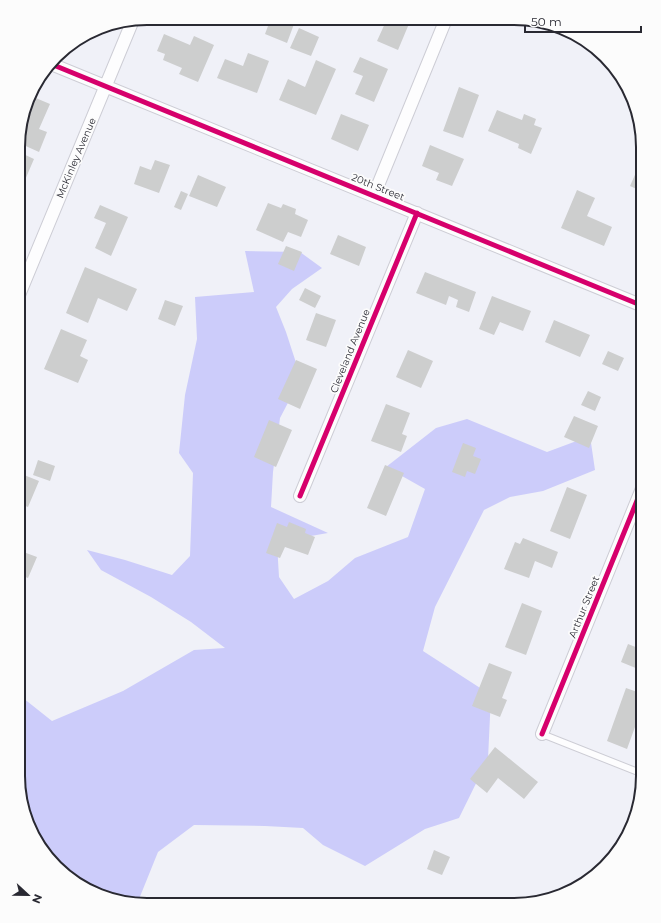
<svg xmlns="http://www.w3.org/2000/svg" width="661" height="923" font-family="Montserrat,sans-serif">
  <rect width="100%" height="100%" fill="#f0f1f8"/>
  <!-- forest -->
  <path fill="#ccccfa" d="M245 251 300 252 322 268 292 289 276 307 286 332 301 378 280 418 273 472 271 507 328 533 305 537 277 543 279 577 294 599 328 581 355 558 408 537 425 489 386 467 436 428 467 419 547 452 590 436 595 470 543 491 510 497 484 510 435 607 423 651 491 695 488 759 459 818 425 829 365 866 323 845 303 828 265 826 194 825 158 852 137 904H131L69 878 31 833 18 776V694L52 721 123 691 194 650 225 648 191 622 151 597 101 570 87 550 125 560 172 575 190 556 193 473 179 453 185 395 197 339 195 297 254 292Z"/>
  <!-- building -->
  <path fill="#cdcece" d="M271 18H278L294 24 287 43 265 34Z
    M387 19H411L398 50 377 41Z
    M299 28 319 37 311 56 290 48Z
    M164 34 190 45 194 36 214 45 198 82 179 74 182 68 163 60 165 54 157 51Z
    M248 53 269 61 257 93 217 78 225 59 243 66Z
    M360 57 388 69 374 102 355 94 363 76 353 72Z
    M316 60 336 69 316 115 279 100 288 79 305 87Z
    M459 87 479 95 463 138 443 131Z
    M31 96 50 104 39 129 47 132 39 152 19 143V130Z
    M497 110 522 120 524 114 536 119 534 125 542 128 531 154 518 148 519 144 488 131Z
    M341 114 369 125 358 151 331 139Z
    M430 145 464 159 452 186 436 180 439 173 422 166Z
    M19 152 34 159 19 194Z
    M155 160 170 165 159 193 134 184 140 166 151 170Z
    M638 168 643 171V192L630 186Z
    M198 175 226 187 217 207 189 196Z
    M577 190 595 198 587 216 612 227 604 246 561 228Z
    M181 191 188 194 181 210 174 207Z
    M268 203 281 208 283 204 296 209 295 214 308 220 301 237 288 232 283 242 256 230Z
    M100 205 128 217 111 256 95 248 106 223 94 218Z
    M338 235 366 247 359 266 330 254Z
    M286 246 302 252 294 271 278 264Z
    M85 267 137 289 127 311 98 298 88 323 66 313Z
    M425 272 476 292 469 312 456 307 458 300 449 296 446 305 416 293Z
    M305 288 321 296 315 308 299 300Z
    M492 296 531 311 523 331 500 322 494 335 479 329Z
    M165 300 183 306 175 326 158 319Z
    M316 313 336 320 326 347 306 340Z
    M554 320 590 335 580 357 545 342Z
    M61 329 87 340 80 356 88 360 78 383 44 369Z
    M408 350 433 361 421 388 396 377Z
    M608 351 624 358 618 371 602 364Z
    M296 360 317 369 300 409 278 399Z
    M588 391 601 397 595 411 581 405Z
    M386 404 410 413 402 434 407 436 401 452 371 441Z
    M574 416 598 426 589 448 564 437Z
    M269 420 292 430 276 467 254 457Z
    M463 443 476 448 473 456 481 459 475 474 467 471 465 477 452 472Z
    M38 460 55 466 50 481 33 475Z
    M385 465 404 473 386 516 367 508Z
    M19 473 39 481 28 507 18 503Z
    M567 487 587 495 570 539 550 531Z
    M289 522 306 529 305 533 315 537 308 555 285 547 280 558 266 553 277 523 287 527Z
    M523 538 558 552 552 568 535 561 529 578 504 569 515 542 520 544Z
    M18 550 37 557 28 578 18 574Z
    M522 603 542 611 526 655 505 647Z
    M628 644 643 650V671L621 662Z
    M489 663 512 672 502 698 507 700 500 717 472 706Z
    M626 688 643 694V705L627 749 607 741Z
    M495 747 538 782 524 799 498 778 487 793 470 779Z
    M434 850 450 857 442 875 427 869Z"/>
  <g fill="none" stroke-linecap="round" stroke-linejoin="round">
    <defs>
      <path id="service" d="M542 734 643 774"/>
      <path id="minor" d="M51 64 643 306
        M374 195 446 19
        M19 295 133 20
        M300 496 417 213
        M542 734 643 486"/>
    </defs>
    <!-- service casing -->
    <use href="#service" stroke="#cdcdd5" stroke-width="8"/>
    <!-- minor casing -->
    <use href="#minor" stroke="#cdcdd5" stroke-width="14"/>
    <!-- service -->
    <use href="#service" stroke="#fdfdfe" stroke-width="6"/>
    <!-- minor -->
    <use href="#minor" stroke="#fdfdfe" stroke-width="12"/>
    <defs>
      <path id="cycleway" d="M51 64 643 306
        M300 496 417 213
        M542 734 643 486"/>
    </defs>
    <!-- cycleway casing -->
    <use href="#cycleway" stroke="#fcfcfc" stroke-width="8"/>
    <!-- cycleway -->
    <use href="#cycleway" stroke="#d6006c" stroke-width="5"/>
  </g>
  <g text-anchor="middle" dominant-baseline="central" stroke-width="3.5" stroke-linejoin="round" paint-order="stroke">
    <!-- street labels -->
    <g font-size="10" fill="#292932" stroke="#fcfcfc">
      <text transform="translate(76 158) rotate(-67)">McKinley Avenue</text>
      <text transform="translate(378 187) rotate(22)">20th Street</text>
      <text transform="translate(350 351) rotate(-68)">Cleveland Avenue</text>
      <text transform="translate(584 607) rotate(-68)">Arthur Street</text>
    </g>
  </g>
  <!-- crop -->
  <path d="M0 0H661V923H0ZM147 25H514A122 122 0 0 1 636 147V776A122 122 0 0 1 514 898H147A122 122 0 0 1 25 776V147A122 122 0 0 1 147 25Z" fill="#fcfcfc" fill-rule="evenodd"/>
  <path fill="none" stroke="#292932" stroke-width="2" d="M147 25H514A122 122 0 0 1 636 147V776A122 122 0 0 1 514 898H147A122 122 0 0 1 25 776V147A122 122 0 0 1 147 25Z"/>
  <!-- north arrow -->
  <g transform="translate(28 895) rotate(112)" stroke="#fcfcfc" stroke-width="3" paint-order="stroke">
  <path d="M0-3L7 15L0 10L-7 15Z" fill="#292932"/>
  <text y="-6" font-size="11" font-weight="bold" text-anchor="middle" fill="#292932">N</text>
  </g>
  <!-- scale -->
  <path d="M525 26v6h116v-6" fill="none" stroke="#292932" stroke-width="2"/>
  <text x="531" y="26" font-size="12" fill="#292932" stroke="#fcfcfc" stroke-width="3" paint-order="stroke">50 m</text>
</svg>
